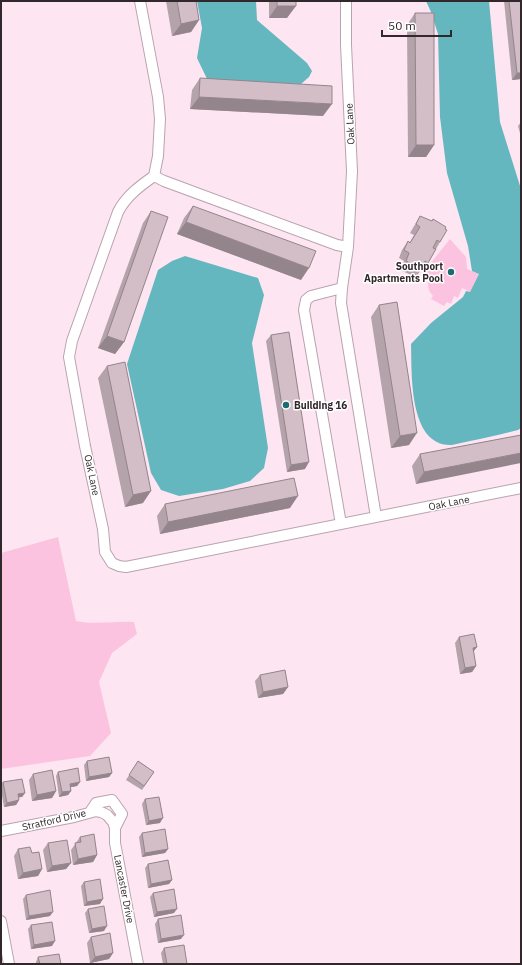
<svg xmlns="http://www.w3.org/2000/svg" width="522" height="965" font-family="'IBM Plex Sans',sans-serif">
  <rect width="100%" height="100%" fill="#fde6f1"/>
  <!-- green -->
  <path fill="#fcc3e0" d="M450 239 466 257 467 269 479 274 470 292 462 288 458 298 454 296 451 304 447 302 444 306 431 299 433 296C424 286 431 279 426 269Z
    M58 537 76 621C95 625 115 621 134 622L137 634 112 653 99 682 111 733 90 756 1 769V553Z"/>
  <!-- water -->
  <path fill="#65b7bf" d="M197 1H256L257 20 307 63 312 71 309 77 301 84 208 81 197 58 202 28Z
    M426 1H489L500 122 521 189V428L518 430C502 434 486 438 470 441 464 442 458 444 452 445 408 447 412 372 411 344L431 323 463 297 466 291 470 292 479 274 472 271 468 246 447 173 440 117 438 34 431 12Z
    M185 256 258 278 264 295 252 343 268 448 264 468 250 481 223 489 179 496 161 490 151 473 127 364 158 270 172 261Z"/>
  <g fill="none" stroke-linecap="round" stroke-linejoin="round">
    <defs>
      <path id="minor" d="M140 1 158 97 160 119 158 156 154 176C140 186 126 196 118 212L72 341 69 357 85 446 103 529 105 552 112 563 119 566 126 567 521 488
        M346 1V45L352 171 348 247 342 288 341 303 376 517
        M154 176 164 181 337 245 348 247
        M341 524 304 310 306 300 311 296 342 288
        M90 812 96 803 112 800 122 814 115 828
        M1 831 74 817 96 811 101 812 107 815 113 822 115 828V843L138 964
        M1 921 9 964"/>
    </defs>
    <!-- minor casing -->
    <use href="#minor" stroke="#b9a3ae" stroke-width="12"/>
    <!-- minor -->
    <use href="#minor" stroke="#fff" stroke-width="10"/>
  </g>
  <!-- wall -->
  <path fill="#b5a3ab" d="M166 1H196L199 20 191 32 172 36Z
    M269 1H296L287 18H269Z
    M504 1H521V79L512 80Z
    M415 13 434 145 426 157H408L407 25Z
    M200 78 323 116 190 109 192 90Z
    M521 122V137L518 126Z
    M193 206 301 280 177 234 184 218Z
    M151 211 124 342 115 354 98 348 143 223Z
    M420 216 431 221 433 219 445 229 440 242 428 263 423 271 421 270 416 277 400 270 404 261 399 258 402 250 408 241 410 242 414 235 410 233Z
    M379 305 409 445 391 448 371 317Z
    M271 335 305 469 287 472 266 341Z
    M107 366 143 503 125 507 98 378Z
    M521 435 416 484 412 466 420 454Z
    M165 504 290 508 160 534 157 516Z
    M459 637 477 647 473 652 476 666 472 672 460 674 455 643Z
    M260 675 288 687 283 694 258 698 255 681Z
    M87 761 112 773 109 777 86 781 84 765Z
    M138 761 154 772 142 790 126 780Z
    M58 772 80 782 77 786 71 787V791L68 795 59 797 56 776Z
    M33 774 56 791 52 798 32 801 29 780Z
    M3 782 25 793 22 797H19V800L16 805 4 807 1 790V785Z
    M145 799 160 823 146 825 142 804Z
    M142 833 168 849 165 853 142 857 139 837Z
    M80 837 97 855 93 862 73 865 71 850Z
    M48 843 71 863 66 869 47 872 43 850Z
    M18 849 32 853 42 869 38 876 18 879 14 856Z
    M148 864 172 880 169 884 148 888 145 868Z
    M84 882 100 904 84 906 81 886Z
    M153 893 174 913 154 917 150 897Z
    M26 895 50 916 26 920 23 899Z
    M88 909 104 931 89 933 85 913Z
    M158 919 181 939 158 943 155 924Z
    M31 925 52 946 31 949 28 929Z
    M91 937 113 953 109 959 90 963 87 943Z
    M164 948 187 964H163L161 953Z
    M38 957 61 964H36V962Z"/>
  <!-- shaded-wall -->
  <path fill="#94848b" d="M277 6H296L287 18H269Z
    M199 20 191 32 172 36 181 24Z
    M517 73H521V79L512 80Z
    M199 97 332 104 323 116 190 109Z
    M416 145H434L426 157H408Z
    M186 222 309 268 301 280 177 234Z
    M425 261 428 263 423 271 421 270Z
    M107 336 124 342 115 354 98 348Z
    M417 433 409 445 391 448 400 436Z
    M521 453V463L416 484 424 472Z
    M309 462 305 469 287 472 291 465Z
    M151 491 143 503 125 507 133 495Z
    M298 496 290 508 160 534 168 522Z
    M477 647 472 653 473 648Z
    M476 666 472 672 460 674 465 668Z
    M288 687 283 694 258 698 263 692Z
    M112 773 109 777 86 781 89 777Z
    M80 782 77 786 67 788 70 784Z
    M56 791 52 798 32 801 37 795Z
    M71 791 68 795 59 797 62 792Z
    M25 793 22 797 15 798 18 794Z
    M19 800 16 805 4 807 7 803Z
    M163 818 160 823 146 825 149 821Z
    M168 849 165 853 142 857 145 853Z
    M97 855 93 862 73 865 78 859Z
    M71 863 66 869 47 872 52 866Z
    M42 869 38 876 18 879 23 873Z
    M172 880 169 884 148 888 151 884Z
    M103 899 100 904 84 906 87 902Z
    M177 909 174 913 154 917 157 912Z
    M53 912 50 916 26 920 29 916Z
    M107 926 104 931 89 933 92 929Z
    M184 935 181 939 158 943 161 939Z
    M55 941 52 946 31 949 34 945Z
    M113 953 109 959 90 963 95 957Z"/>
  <!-- building -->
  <path fill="#d3bdc7" stroke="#94848b" d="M177 1H196L199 20 181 24Z
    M277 1H296V6H277Z
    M509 1H521V73H517Z
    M415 13H434V145H416Z
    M200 78 332 86V104L199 97Z
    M193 206 316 251 309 268 186 222Z
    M151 211 168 217 124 342 107 336Z
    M420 216 432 221 433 219 446 227 445 229 447 230 440 242 437 240 433 248 436 249 428 263 425 261 422 269 406 261 409 253 404 250 408 241 410 243 420 227 416 224Z
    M397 302 417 433 400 436 379 305Z
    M289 332 309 462 291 465 271 335Z
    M125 362 151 491 133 495 107 366Z
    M521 435V453L424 472 420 454Z
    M294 478 298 496 168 522 165 504Z
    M474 634 477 647 473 648 476 666 465 668 459 637Z
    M285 670 288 687 263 692 260 675Z
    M109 757 112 773 89 777 87 761Z
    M138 761 154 772 144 786 129 775Z
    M78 768 80 782 70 784 71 791 62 792 58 772Z
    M52 770 56 791 37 795 33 774Z
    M22 779 25 793 18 794 19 800 7 803 3 782Z
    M159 797 163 818 149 821 145 799Z
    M165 829 168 849 145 853 142 833Z
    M94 834 97 855 78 859 75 843 81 842 80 837Z
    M67 840 71 863 52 866 48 843Z
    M30 847 32 853 39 852 42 869 23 873 18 849Z
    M168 860 172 880 151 884 148 864Z
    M100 879 103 899 87 902 84 882Z
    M174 889 177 909 157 912 153 893Z
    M50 890 53 912 29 916 26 895Z
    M104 906 107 926 92 929 88 909Z
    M181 915 184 935 161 939 158 919Z
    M52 922 55 941 34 945 31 925Z
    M110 933 113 953 95 957 91 937Z
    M184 945 187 964H167L164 948Z
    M59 954 61 964H40L38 957Z"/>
  <!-- markers -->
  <g fill="#1e6a71" stroke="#fff" stroke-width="1.5">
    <circle cx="451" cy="272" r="4"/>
    <circle cx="286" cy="405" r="4"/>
  </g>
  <g text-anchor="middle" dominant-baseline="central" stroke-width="3" stroke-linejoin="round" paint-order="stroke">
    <!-- street labels -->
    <g font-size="10" fill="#31282c" stroke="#fff">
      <text transform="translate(350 124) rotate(-93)">Oak Lane</text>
      <text transform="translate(92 475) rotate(78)">Oak Lane</text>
      <text transform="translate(449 503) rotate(-11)">Oak Lane</text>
      <text transform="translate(54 820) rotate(-13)">Stratford Drive</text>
      <text transform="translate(124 889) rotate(79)">Lancaster Drive</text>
    </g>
    <!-- poi labels -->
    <g font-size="10" font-weight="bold" fill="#31282c" stroke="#fff" text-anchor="end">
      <text x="443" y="266">Southport<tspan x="443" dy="12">Apartments Pool</tspan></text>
      <text x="294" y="405" text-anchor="start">Building 16</text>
    </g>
  </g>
  <!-- border -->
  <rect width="522" height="965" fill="none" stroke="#31282c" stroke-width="4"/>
  <!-- scale -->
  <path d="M382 30v6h69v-6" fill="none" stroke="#31282c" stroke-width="2"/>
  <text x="388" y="30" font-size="12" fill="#31282c" stroke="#ffffff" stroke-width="3" paint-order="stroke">50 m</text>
</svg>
